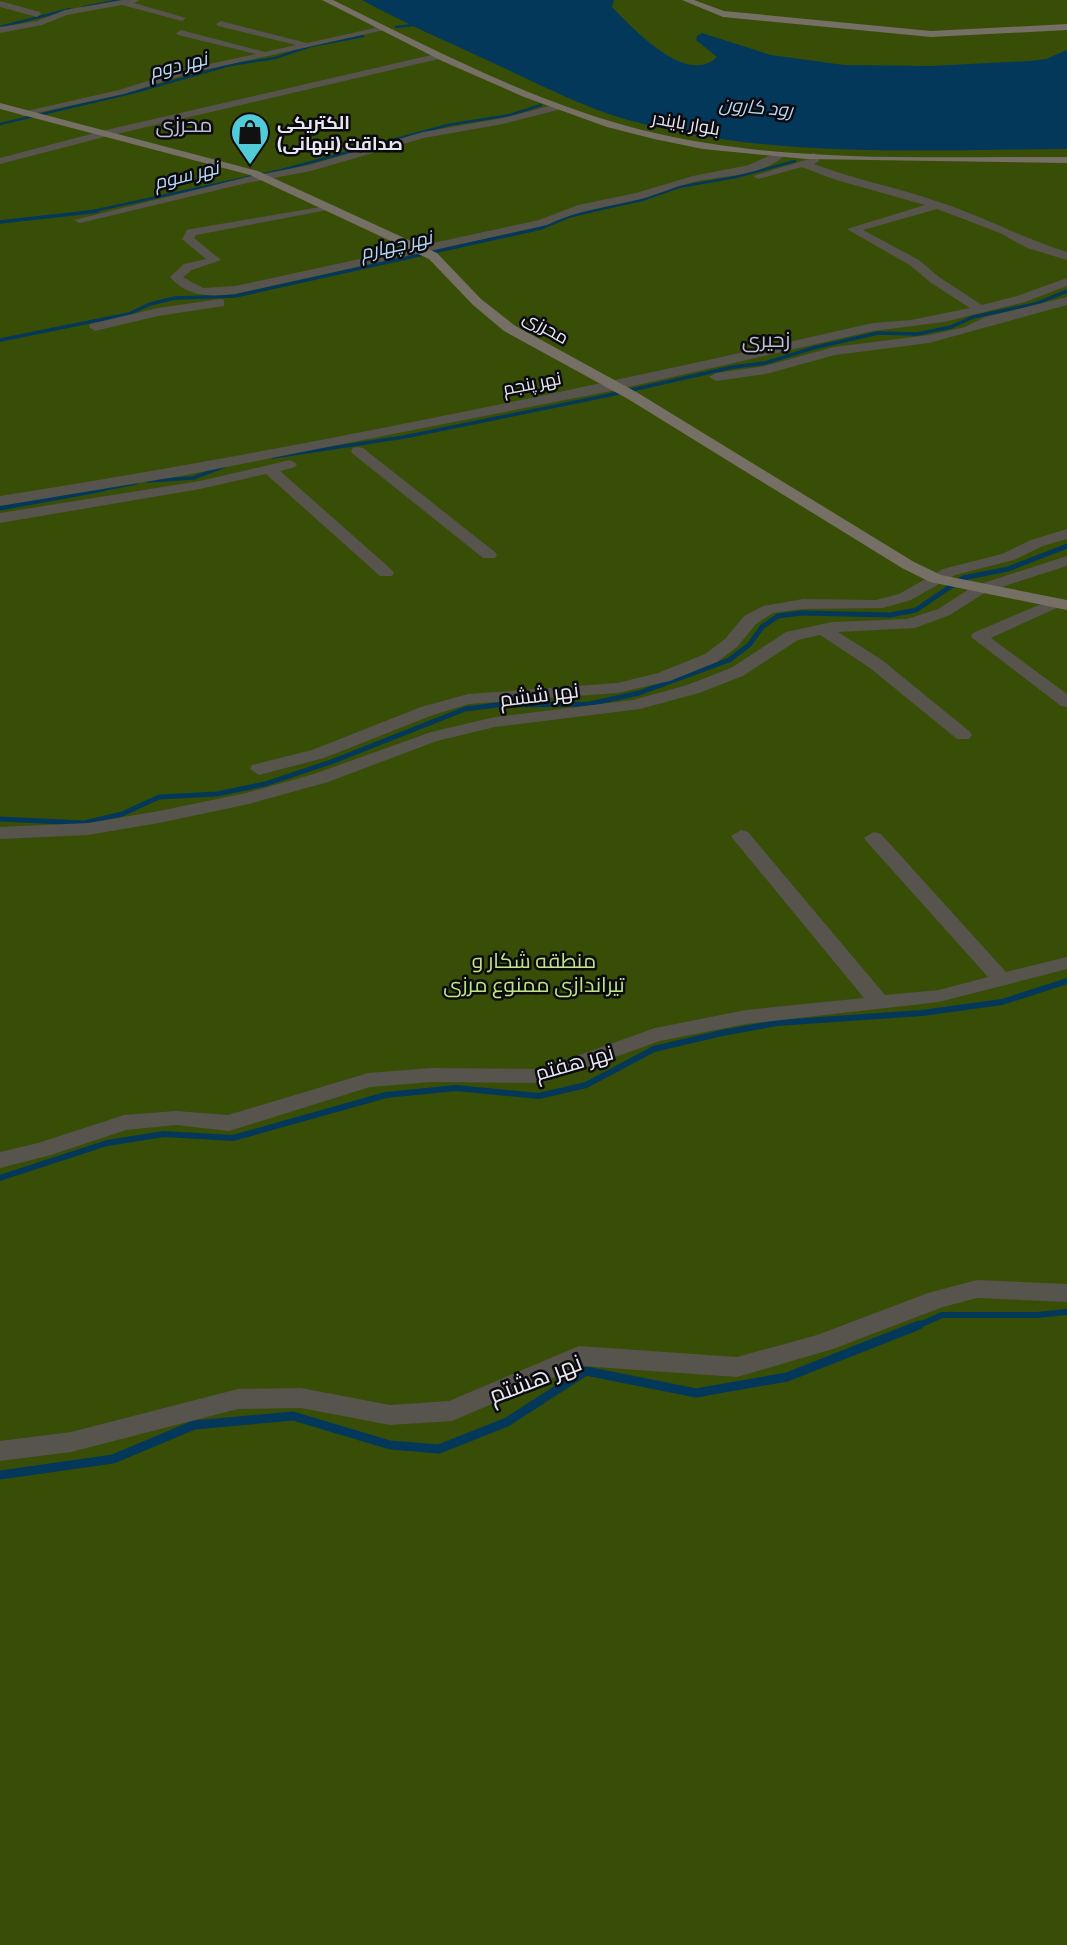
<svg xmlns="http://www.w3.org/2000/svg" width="1067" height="1945" font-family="'Titillium Web',Cairo,sans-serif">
  <rect width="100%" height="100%" fill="#201f2c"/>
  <!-- green -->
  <path fill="#384e06" d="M0 0H1067V1945H0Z"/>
  <!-- water -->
  <path fill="#04385a" d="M362 0H614L612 7C632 27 686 87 717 57L696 40 697 36 702 33 771 55 844 65 930 66 1030 61 1046 59 1067 50V149C921 150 770 159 628 120 580 106 537 83 491 62 448 42 404 23 362 0Z"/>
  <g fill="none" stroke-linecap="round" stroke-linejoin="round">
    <!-- stream-far4 -->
    <path stroke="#04385a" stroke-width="2.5" d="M84 7 120 0
      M0 27 70 9
      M396 27 422 24
      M0 124 135 92 230 65 275 58 311 46 363 36
      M84 213 282 170 448 125 510 115 541 105
      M583 213 642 200 679 187 736 177 795 161"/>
    <!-- stream-far3 -->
    <path stroke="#04385a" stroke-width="3.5" d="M0 222 98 211
      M0 340 129 314 150 304 175 298 235 296 541 228 570 216 590 211
      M273 457 404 437 605 396 733 367 765 363 813 348 878 333 917 334 951 327 973 317 1035 304 1067 291
      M147 481 193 478 225 466
      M94 491 136 483"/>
    <!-- stream-far2 -->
    <path stroke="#04385a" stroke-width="5" d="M0 508 104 489
      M0 819 84 823 122 814 159 797 217 794 265 784 331 762 465 709 497 705 589 704 639 693 729 660 749 645 762 627 778 616 802 613 890 615 916 610 963 578 1008 569 1067 546"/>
    <!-- stream-far1 -->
    <path stroke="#04385a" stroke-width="6" d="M0 1178 107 1143 164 1134 233 1138 386 1095 456 1088 539 1096 586 1085 654 1049 722 1033 777 1023 922 1013 1002 1002 1067 981
      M915 1327 942 1315H1037L1067 1312"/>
    <!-- stream -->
    <path stroke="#04385a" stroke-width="9" d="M0 1475 113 1459 194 1425 293 1416 390 1445 439 1449 507 1422 586 1371 696 1393 787 1377 919 1325"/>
    <!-- street -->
    <path fill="#57534d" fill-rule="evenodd" d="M122 0H140L134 3 186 18 182 21 122 5 67 15 42 25 0 33V27L37 21 65 10Z
      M0 1 40 12 41 14 37 17 0 7Z
      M221 21 307 43 384 26 389 29 191 73 124 94 23 116 18 113 119 90 186 69 256 54 178 35 176 33 181 30 265 52 296 45 218 26 216 24Z
      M440 53 445 56 443 58 108 136 0 164V158L106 130Z
      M557 104 562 107 561 109 503 124 424 138 311 171 247 183 80 223 74 220 247 177 309 165 423 132 503 118Z
      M777 152 786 154C763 177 724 175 694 182 676 186 659 194 641 199 609 207 577 210 547 225L235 294C210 297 187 297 170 277L184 264 206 259 182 239 187 230 191 229 332 205 334 207 328 210 196 235 194 238 221 260 192 270 183 277 203 288 235 286 539 220 578 205 636 193 693 176 749 165Z
      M814 153 819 156V161L814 164C856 180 900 188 942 203 985 217 1024 239 1067 252V260L1027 248 1000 233 937 209 863 230 919 260 939 277 982 305 1017 296 1067 278V286L1025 302 944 322 873 331 616 390 181 476 0 506V496C293 450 584 389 873 323L911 320 970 308 931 283 911 266 847 229 925 205 833 179 802 167 758 179 753 176 809 159 810 154Z
      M1067 297V305L929 343 835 355 766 374 716 381 709 377 716 373 765 366 834 347 929 335 965 327 985 317Z
      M220 299 224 300V306L158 316 95 331 89 327 90 324 158 308Z
      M358 447 363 448 495 552 497 555 495 558H483L353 454 351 451 353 448Z
      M290 460 297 464 295 467 280 471 392 570 394 573 392 576H380L266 474 200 489 0 523V513L200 481Z
      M1067 529V539L1043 546 1014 560 955 575 911 600 883 608 803 609 773 613 756 624 737 647 717 662 670 681 617 693 469 704 433 715 324 758 259 775 250 769 252 765 312 750 421 707 468 694 617 683 658 673 705 654 725 639 744 616 763 606 803 599 876 600 899 594 943 569 1002 554 1031 540Z
      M1067 556V566L986 592 950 615 915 628 838 632 882 660 969 731 972 735 969 739H957L870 668 820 635 798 640 743 676 699 693 640 709 495 727 437 741 328 782 249 804 159 823 88 835 0 839V827L88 823 159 811 246 793 314 774 431 732 495 717 633 700 687 685 731 668 786 632 832 622 907 619 938 609 974 586Z
      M1055 598 1061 600 1063 603 1061 606 991 638 1067 694V707L1061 706 971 637 973 633Z
      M741 830 748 832 885 995 939 990 988 977 867 842 864 838 874 832 881 834 1006 972 1067 957V969L939 1002 746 1024 660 1041 542 1083 432 1082 370 1087 229 1131 176 1125 126 1130 51 1155 0 1168V1152L38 1143 124 1115 176 1111 228 1115 368 1073 432 1068 540 1069 655 1028 746 1010 864 998 734 840 731 836Z
      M977 1280 1067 1284V1302L977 1298 943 1307 833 1349 737 1377 581 1366 452 1421 390 1425 301 1408 238 1409 71 1452 0 1461V1441L71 1432 238 1389 301 1388 390 1405 449 1401 579 1346 737 1357 817 1335 928 1293Z"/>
    <!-- secondary -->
    <path fill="#756f66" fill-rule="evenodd" d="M322 0H333C437 51 542 107 655 133 790 164 930 156 1067 157V163L806 159 703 149 654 139 607 127 524 97 442 61Z
      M682 0H694L724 11 931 31 1067 24V30L931 37 723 17Z
      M0 103 258 171 437 253 481 299 514 325 638 393 914 562 941 575 1067 600V610L930 582 902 568 628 399 504 331 473 305 429 259 250 175 0 109Z"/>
  </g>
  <!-- icons -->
  <defs>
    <symbol id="shop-pin" viewBox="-11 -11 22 30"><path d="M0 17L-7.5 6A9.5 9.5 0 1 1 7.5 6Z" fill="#52cbd8" stroke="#0a0a0f"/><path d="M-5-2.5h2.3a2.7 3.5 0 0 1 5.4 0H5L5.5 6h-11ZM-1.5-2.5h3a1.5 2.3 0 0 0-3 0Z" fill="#111"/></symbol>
  </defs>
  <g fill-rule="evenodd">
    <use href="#shop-pin" x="228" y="110" width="44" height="60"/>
  </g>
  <g text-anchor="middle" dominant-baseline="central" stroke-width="5" stroke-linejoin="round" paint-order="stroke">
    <!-- far-poi labels -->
    <g font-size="18" font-weight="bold" fill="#e8e7f0" stroke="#0a0a0f" text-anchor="start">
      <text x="277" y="122">الکتریکی<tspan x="277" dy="21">صداقت (نبهانی)</tspan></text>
    </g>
    <!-- far-street labels -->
    <g font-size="18" fill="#e8e7f0" stroke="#0a0a0f">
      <text transform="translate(686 123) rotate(10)">بلوار بایندر</text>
      <text transform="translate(546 327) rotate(29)">محرزی</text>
      <text transform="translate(532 383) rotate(-11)">نهر پنجم</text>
    </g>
    <!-- far-water labels -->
    <g font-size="19" font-style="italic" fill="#b7d7f2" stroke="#0a0a0f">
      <text transform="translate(178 64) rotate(-14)">نهر دوم</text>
      <text transform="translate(756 106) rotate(5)">رود کارون</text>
      <text transform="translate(186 174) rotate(-14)">نهر سوم</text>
      <text transform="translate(396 244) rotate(-13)">نهر چهارم</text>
    </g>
    <!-- far-quarter labels -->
    <g font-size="21" fill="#bebece" stroke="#0a0a0f">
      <text x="184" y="124">محرزی</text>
      <text x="766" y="339">زحیری</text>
    </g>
    <!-- street labels -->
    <g font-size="21" fill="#e8e7f0" stroke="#0a0a0f">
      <text transform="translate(539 694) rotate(-7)">نهر ششم</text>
      <text transform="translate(574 1062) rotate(-16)">نهر هفتم</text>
    </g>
    <!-- park labels -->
    <g font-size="21" fill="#bee485" stroke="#0a0a0f">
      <text x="534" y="960">منطقه شکار و<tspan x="534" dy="24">تیراندازی ممنوع مرزی</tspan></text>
    </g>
    <!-- near-street labels -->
    <g font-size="24" fill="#e8e7f0" stroke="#0a0a0f">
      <text transform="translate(535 1378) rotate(-21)">نهر هشتم</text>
    </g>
  </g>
</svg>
